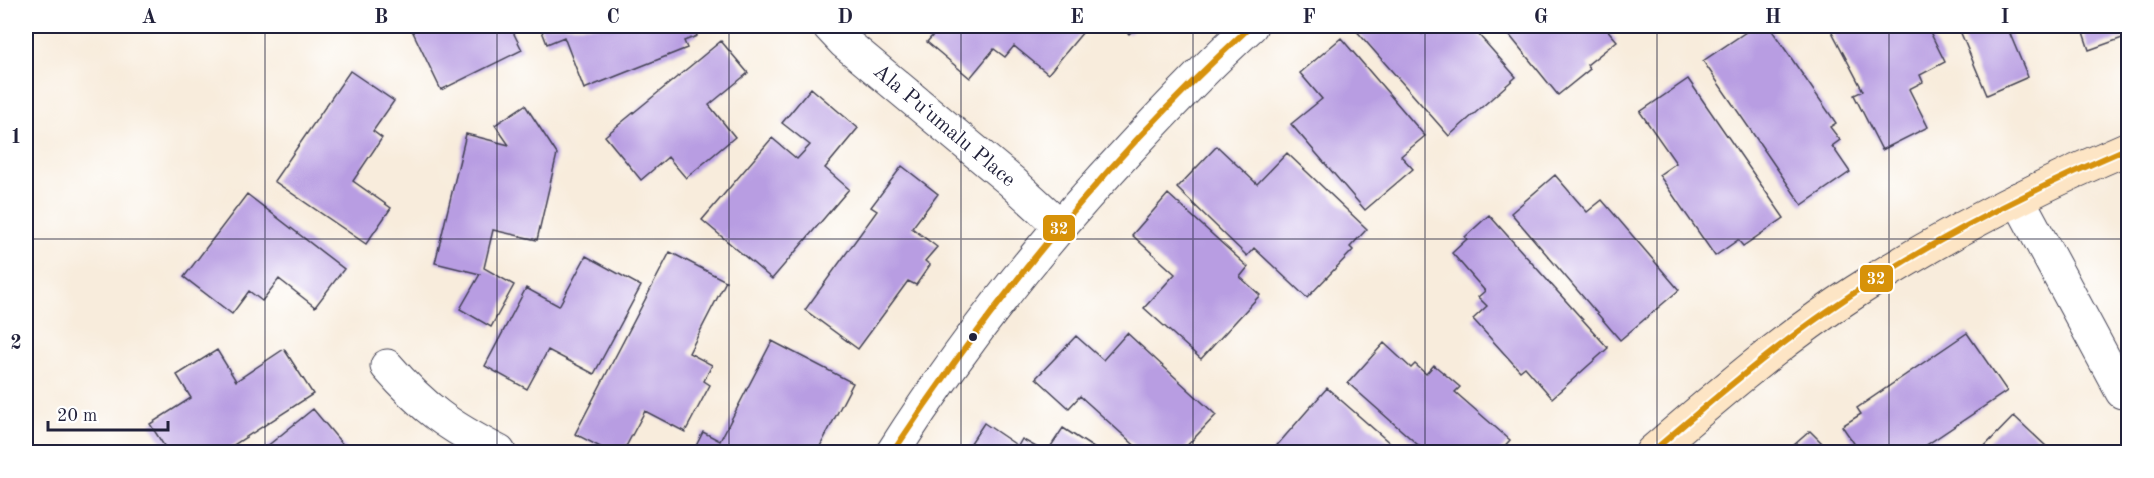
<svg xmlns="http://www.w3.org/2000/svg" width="2154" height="478" font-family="'Old Standard TT',serif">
  <rect width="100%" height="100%" fill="#fff"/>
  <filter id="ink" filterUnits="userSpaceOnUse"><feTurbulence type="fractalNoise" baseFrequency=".0167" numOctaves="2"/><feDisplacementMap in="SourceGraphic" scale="12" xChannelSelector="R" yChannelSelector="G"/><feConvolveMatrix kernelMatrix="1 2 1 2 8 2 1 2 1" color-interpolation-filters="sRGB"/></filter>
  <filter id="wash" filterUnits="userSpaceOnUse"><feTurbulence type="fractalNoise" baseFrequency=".008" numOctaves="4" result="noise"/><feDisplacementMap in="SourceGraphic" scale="24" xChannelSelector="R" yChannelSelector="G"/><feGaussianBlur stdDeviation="1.35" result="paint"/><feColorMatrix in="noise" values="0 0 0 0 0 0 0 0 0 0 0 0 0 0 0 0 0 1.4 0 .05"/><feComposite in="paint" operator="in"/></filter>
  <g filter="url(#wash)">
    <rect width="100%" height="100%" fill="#f8ecdc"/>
    <g id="blocks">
      <!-- building -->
      <path fill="#b89de2" d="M410 26H510L522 50 441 90Z
        M540 26H712L696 32 697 36 684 41 687 48 584 89 564 37 547 44Z
        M941 26H1088L1048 74 1014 46 1005 57 994 49 970 78 927 42Z
        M1121 26H1138L1129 34Z
        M1356 26H1415L1422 34 1432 26H1471L1516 77 1449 136 1354 28Z
        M1502 26H1604L1617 41 1587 65 1590 69 1558 95Z
        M1755 26H1769L1836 123 1830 127 1840 140 1832 146 1850 172 1802 205 1703 61Z
        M1829 26H1927L1945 62 1920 75 1923 82 1909 89 1928 127 1882 150 1854 95 1863 91Z
        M1958 26H2031L2010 34 2028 77 1987 95Z
        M2081 26H2128V36L2089 50Z
        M1341 38 1425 136 1401 156 1413 169 1365 210 1291 124 1322 99 1300 73Z
        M721 41 748 73 709 105 735 137 686 178 668 157 641 180 605 136Z
        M350 71 394 101 373 131 382 138 353 181 391 208 366 244 274 181Z
        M1688 79 1784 218 1743 246 1738 240 1715 256 1659 175 1676 163 1640 112Z
        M811 88 858 128 825 168 849 189 772 279 702 220 772 138 797 159 810 145 782 123Z
        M525 105 557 154 537 240 493 230 484 268 514 285 491 327 460 309 480 274 435 263 466 134 509 145 495 125Z
        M1217 146 1257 184 1287 153 1367 229 1350 247 1353 250 1307 298 1254 248 1247 256 1177 188Z
        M902 166 938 194 912 228 937 247 925 261 930 265 916 285 908 281 858 349 805 310 877 211 871 207Z
        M1555 175 1587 212 1602 200 1679 290 1620 340 1511 213Z
        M247 194 344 269 315 307 279 279 262 301 249 291 232 314 184 277Z
        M1168 194 1248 267 1240 277 1260 295 1201 359 1144 308 1175 274 1132 235Z
        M1489 215 1608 348 1552 398 1525 367 1520 371 1473 319 1487 306 1478 297 1485 291 1452 253 1467 239 1465 237Z
        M670 252 726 281 689 353 712 365 704 381 710 385 685 432 645 411 623 452H610L575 434Z
        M586 256 641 286 594 374 548 350 527 389 485 366 526 288 559 306Z
        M1127 333 1216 415 1181 452H1142L1080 396 1069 408 1036 378 1076 336 1103 360Z
        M1967 333 2007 391 1916 452H1860L1842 426 1861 414 1857 408Z
        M772 341 853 383 817 452H693L703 432 720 441Z
        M1384 343 1411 368 1415 364 1426 374 1434 365 1460 387 1455 392 1510 440 1499 452H1426L1348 383Z
        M284 349 313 394 223 452H168L150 424 191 398 177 375 217 350 236 381Z
        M1327 388 1400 452H1274L1272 451Z
        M313 409 349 452H260Z
        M2014 416 2048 448 2043 452H1979Z
        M984 423 1018 446 1022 439 1045 452H965Z
        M1063 428 1100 452H1047Z
        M1810 431 1831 452H1786Z"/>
    </g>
  </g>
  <g filter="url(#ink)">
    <use href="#blocks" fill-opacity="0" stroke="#424053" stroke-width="1.5"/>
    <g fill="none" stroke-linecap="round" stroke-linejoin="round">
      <defs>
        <path id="street" d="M829 26 844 42 1011 181 1059 225
          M2018 199 2122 392
          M387 366C424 409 449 426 499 452
          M893 452C963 342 1044 240 1133 145 1171 104 1210 63 1251 26"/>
        <path id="secondary" d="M1652 452C1717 396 1783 339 1855 292 1942 236 2034 188 2128 148"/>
      </defs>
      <!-- street casing -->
      <use href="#street" stroke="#424053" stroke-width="35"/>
      <!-- secondary casing -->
      <use href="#secondary" stroke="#424053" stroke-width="35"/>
      <!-- street -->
      <use href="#street" stroke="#fff" stroke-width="33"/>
      <!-- secondary -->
      <use href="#secondary" stroke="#fde5c5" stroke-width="33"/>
      <defs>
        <path id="bus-1" d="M893 452C995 297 1114 152 1251 26
          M1652 452C1709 403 1767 353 1829 310 1922 245 2024 193 2128 148"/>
      </defs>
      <!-- bus-1 casing -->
      <use href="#bus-1" stroke="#fff" stroke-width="10"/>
      <!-- bus-1 -->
      <use href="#bus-1" stroke="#d79209" stroke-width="6"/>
    </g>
  </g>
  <!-- grid -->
  <path fill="none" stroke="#22223b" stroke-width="1.5" stroke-opacity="0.55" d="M265 26V452M497 26V452M729 26V452M961 26V452M1193 26V452M1425 26V452M1657 26V452M1889 26V452M26 239H2128"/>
  <!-- markers -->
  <circle fill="#22223b" stroke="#fff" stroke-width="2" cx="973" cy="337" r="5"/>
  <g text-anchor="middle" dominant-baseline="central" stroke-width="4.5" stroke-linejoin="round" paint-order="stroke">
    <!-- street labels -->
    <g font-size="21" fill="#22223b" stroke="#fff">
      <text transform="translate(944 126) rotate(40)">Ala Puʻumalu Place</text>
    </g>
  </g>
  <g stroke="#fff" stroke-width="2">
    <rect x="1042" y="214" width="34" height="28" rx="6" fill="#d79209"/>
    <rect x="1859" y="264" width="35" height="29" rx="6" fill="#d79209"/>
  </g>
  <g font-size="16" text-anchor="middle" font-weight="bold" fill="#fff">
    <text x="1059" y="234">32</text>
    <text x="1876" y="284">32</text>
  </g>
  <!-- margin -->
  <rect width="2154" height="478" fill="none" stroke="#fff" stroke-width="66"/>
  <!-- scale -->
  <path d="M48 421v9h120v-9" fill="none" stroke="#22223b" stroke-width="3"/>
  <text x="57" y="421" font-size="18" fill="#22223b" stroke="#ffffff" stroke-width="4.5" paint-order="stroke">20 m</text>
  <rect x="33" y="33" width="2088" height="412" fill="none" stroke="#22223b" stroke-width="2"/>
  <g font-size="20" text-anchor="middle" font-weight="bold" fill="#22223b">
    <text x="149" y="23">A</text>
    <text x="381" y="23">B</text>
    <text x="613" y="23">C</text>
    <text x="845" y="23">D</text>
    <text x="1077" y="23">E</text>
    <text x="1309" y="23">F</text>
    <text x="1541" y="23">G</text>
    <text x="1773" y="23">H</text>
    <text x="2005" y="23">I</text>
    <text x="16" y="143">1</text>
    <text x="16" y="349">2</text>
  </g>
</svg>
